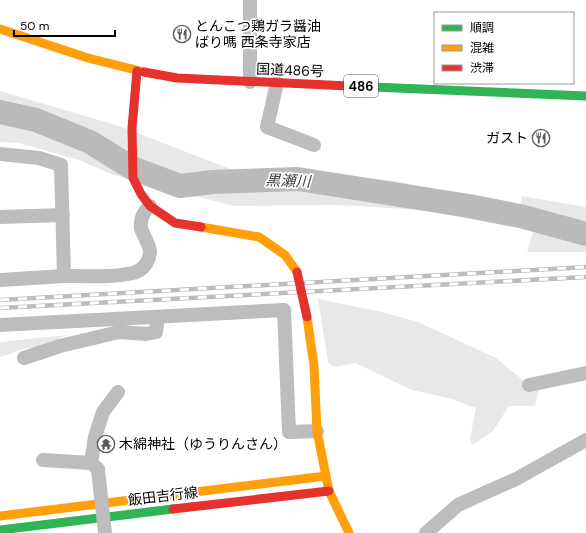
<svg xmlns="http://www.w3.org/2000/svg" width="586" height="533" font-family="'DM Sans','Noto Sans JP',sans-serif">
  <rect width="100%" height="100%" fill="#fff"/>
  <!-- green -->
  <path fill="#e8e8e8" d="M0 91 119 126 236 171 342 175 402 182 479 201 520 206 522 196 586 207V252H527L535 226 513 227 423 210 338 205 235 206 168 190 111 174 79 160 19 143 0 142Z
    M318 299 382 312 418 322 496 358 529 385 541 382 535 406H509L493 431 472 445 470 438 476 408 452 399 412 390 355 363 334 367 328 362Z
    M67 335 42 346 24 349 0 357V342Z"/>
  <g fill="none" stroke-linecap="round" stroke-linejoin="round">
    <!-- river -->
    <path stroke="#bababa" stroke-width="24" d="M0 112 36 120 90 142 132 168 180 186 213 182 298 179 469 206 520 216 586 234"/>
    <!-- street -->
    <path stroke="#bdbdbd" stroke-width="14" d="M250 82V0
      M277 83 267 127 314 145
      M0 154 39 158 61 165 64 276C80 276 126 278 138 271 145 268 150 259 150 251 149 244 143 235 141 228 140 219 143 212 150 206
      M0 217 63 215
      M0 280 64 276
      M0 325 284 310 289 432 317 431
      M24 358 60 346 119 332 146 334 156 332 158 317
      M529 385 586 373
      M43 460 91 463 98 469
      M91 463 95 437 103 412 118 392
      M426 533 458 505 516 479 586 440"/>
    <!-- fast -->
    <path stroke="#30b455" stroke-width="9" d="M349 86 586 96
      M0 530 173 509"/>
    <!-- slow -->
    <path stroke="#ff9f0a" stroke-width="9" d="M0 29 88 58 144 72
      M201 227 259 237 285 255 297 272
      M307 317 314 366 317 431 329 491 349 533
      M0 516 326 476"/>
    <!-- jam -->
    <path stroke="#e5322d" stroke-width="9" d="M137 71 132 128 133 178 141 194 150 206 175 223 201 227
      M144 72 177 78 349 86
      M173 509 329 491"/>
    <defs>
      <path id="rail" d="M0 300 586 267
        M0 308 586 277"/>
    </defs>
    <!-- rail casing -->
    <use href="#rail" stroke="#bdbdbd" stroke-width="4.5"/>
    <!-- rail -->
    <use href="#rail" stroke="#fff" stroke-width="3" stroke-dasharray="9" stroke-linecap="butt"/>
    <!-- street-bridge -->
    <path stroke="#bdbdbd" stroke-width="14" d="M98 470 105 533"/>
    <!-- jam-bridge -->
    <path stroke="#e5322d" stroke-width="9" d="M297 272 307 317"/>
  </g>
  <!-- icons -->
  <defs>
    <symbol id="restaurant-ring" viewBox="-11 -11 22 22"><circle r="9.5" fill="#fff" stroke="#595959" stroke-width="1.5"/><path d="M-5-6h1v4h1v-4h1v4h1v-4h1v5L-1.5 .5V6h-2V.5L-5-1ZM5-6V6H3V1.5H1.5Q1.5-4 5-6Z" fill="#595959"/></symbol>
    <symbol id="temple-ring" viewBox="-11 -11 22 22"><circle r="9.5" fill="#fff" stroke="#595959" stroke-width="1.5"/><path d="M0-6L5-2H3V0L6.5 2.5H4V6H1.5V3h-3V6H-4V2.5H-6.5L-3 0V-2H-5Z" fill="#595959"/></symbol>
  </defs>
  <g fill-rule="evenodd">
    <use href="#restaurant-ring" x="172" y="24" width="20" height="20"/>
    <use href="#restaurant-ring" x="531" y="128" width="20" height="20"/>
    <use href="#temple-ring" x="96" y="434" width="20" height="20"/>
  </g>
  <g text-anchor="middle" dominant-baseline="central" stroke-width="3.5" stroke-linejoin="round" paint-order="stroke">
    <!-- shield labels -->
    <rect fill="#fff" stroke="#4c4c4c" stroke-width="1" x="344" y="75" width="34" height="22" rx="3"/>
    <g font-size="13" font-weight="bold" fill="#000">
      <text x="361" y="86">486</text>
    </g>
    <!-- poi labels -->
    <g font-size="14" fill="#000" stroke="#fff" text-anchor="start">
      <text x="195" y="26">とんこつ鶏ガラ醤油<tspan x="195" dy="16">ばり嗎 西条寺家店</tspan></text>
      <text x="528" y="138" text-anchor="end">ガスト</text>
      <text x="119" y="444">木綿神社（ゆうりんさん）</text>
    </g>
    <!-- street labels -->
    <g font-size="14" fill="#000" stroke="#fff">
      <text transform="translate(290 70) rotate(2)">国道486号</text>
      <text transform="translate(163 496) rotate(-7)">飯田吉行線</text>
    </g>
    <!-- water labels -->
    <g font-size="15" font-style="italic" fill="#3e3e3e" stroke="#fff">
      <text transform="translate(288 181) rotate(2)">黒瀬川</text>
    </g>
  </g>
  <!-- legend -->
  <rect x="434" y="12" width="140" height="72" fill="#ffffff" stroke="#999999"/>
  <rect x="442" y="25" width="20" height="6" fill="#30b455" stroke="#999999"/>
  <text x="470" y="32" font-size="12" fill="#000000">順調</text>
  <rect x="442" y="45" width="20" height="6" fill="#ff9f0a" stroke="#999999"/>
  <text x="470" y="52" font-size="12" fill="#000000">混雑</text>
  <rect x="442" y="65" width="20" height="6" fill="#e5322d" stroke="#999999"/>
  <text x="470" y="72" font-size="12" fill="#000000">渋滞</text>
  <!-- scale -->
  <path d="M14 30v6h101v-6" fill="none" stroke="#000000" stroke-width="2"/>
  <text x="20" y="30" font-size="12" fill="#000000" stroke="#ffffff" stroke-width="3" paint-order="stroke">50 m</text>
</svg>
